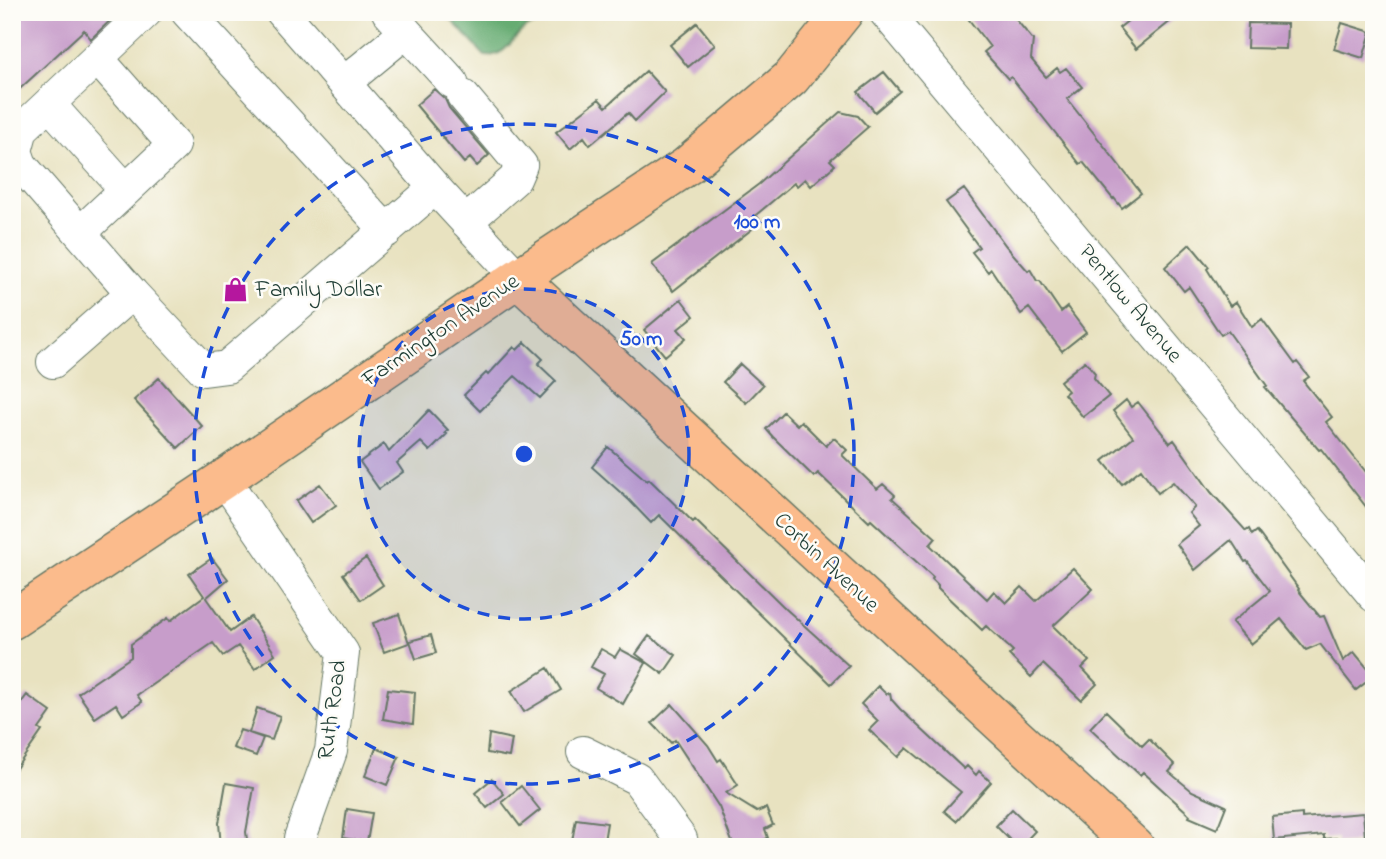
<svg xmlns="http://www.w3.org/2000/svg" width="1386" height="859" font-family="'Indie Flower',sans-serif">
  <rect width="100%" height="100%" fill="#fdfcf7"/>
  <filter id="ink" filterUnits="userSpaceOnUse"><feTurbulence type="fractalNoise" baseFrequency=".0143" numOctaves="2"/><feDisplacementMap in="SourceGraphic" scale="14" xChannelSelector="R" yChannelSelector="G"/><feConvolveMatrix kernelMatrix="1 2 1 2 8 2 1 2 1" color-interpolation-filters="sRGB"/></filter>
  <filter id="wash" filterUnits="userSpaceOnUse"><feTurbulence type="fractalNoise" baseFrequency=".00686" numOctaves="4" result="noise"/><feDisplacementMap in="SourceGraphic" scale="28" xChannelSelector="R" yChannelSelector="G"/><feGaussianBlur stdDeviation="1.57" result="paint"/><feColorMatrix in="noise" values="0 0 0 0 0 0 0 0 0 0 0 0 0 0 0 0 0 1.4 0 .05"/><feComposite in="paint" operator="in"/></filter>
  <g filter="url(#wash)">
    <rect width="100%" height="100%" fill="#e8e2c0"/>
    <!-- forest -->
    <path fill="#66ac72" stroke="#427453" stroke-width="2" d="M444 12H568C558 14 552 20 542 23 537 25 530 25 526 28 512 36 509 56 485 56Z"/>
    <g id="blocks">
      <!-- building -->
      <path fill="#c79dca" d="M12 12H119L91 39 84 30 12 96Z
        M963 12H1010L1033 40 1031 59 1046 77 1057 68 1060 72 1066 68 1082 87 1067 99 1141 193 1122 208 1114 198 1113 199 1083 162 1080 164 1011 77 1008 79 984 52 990 47Z
        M1139 12H1182L1136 49 1119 28Z
        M697 23 715 45 688 67 670 45Z
        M1248 23 1287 24 1286 49 1247 48Z
        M1342 23 1371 32 1363 58 1334 49Z
        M646 71 665 92 635 121 628 113 590 145 584 137 570 149 556 132 599 99 606 107Z
        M884 72 900 91 875 112 858 92Z
        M434 89 445 99 449 108 489 155 477 166 470 158 464 163 416 105Z
        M840 112 858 116 868 127 830 160 835 165 811 186 805 179 797 186 794 183 756 215 761 222 673 291 652 264 759 184Z
        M964 189 1006 246 1028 271 1030 269 1037 281H1040L1061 312 1067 307 1086 332 1062 351 1029 308 1021 314 991 269 988 272 972 252 979 247 946 202Z
        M1190 244 1209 267 1207 269 1230 306 1236 302 1252 327 1262 319 1295 364 1297 362 1309 377 1303 381 1332 417 1326 422 1374 482V517L1321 449 1319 450 1265 387 1267 386 1228 331 1221 335 1189 287 1184 291 1165 267Z
        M681 299 694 316 678 329 686 338 665 356 644 330Z
        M525 342 543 359 538 364 556 381 540 398 515 376 480 411 464 395 486 373 488 375 514 347 517 350Z
        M1085 361 1095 373 1094 378 1109 396 1083 417 1064 394 1068 391 1060 381Z
        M740 364 763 385 746 403 723 382Z
        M159 378 202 426 178 448 134 400Z
        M1126 400 1131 407 1138 402 1170 443 1174 440 1211 492 1246 531 1249 529 1252 535 1257 531 1299 589 1298 590 1320 617 1324 616 1343 661 1354 652 1374 676 1356 690 1320 644 1306 650 1281 619 1251 644 1232 622 1270 591 1247 561 1245 562 1231 540 1195 570 1177 544 1199 526 1189 513 1195 507 1173 482 1158 493 1141 469 1122 484 1103 461 1133 437 1113 411Z
        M429 410 448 430 445 433 447 434 430 451 421 442 397 463 403 472 379 489 360 462 384 444 389 452Z
        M783 412 797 425 801 421 826 446 834 438 847 450 842 455 877 489 883 484 895 495 892 498 936 538 930 545 987 599 994 591 1006 603 1022 587 1036 601 1073 568 1093 589 1053 626 1089 661 1082 668 1097 684 1081 700 1043 664 1031 677 1009 655 1013 651 986 626 982 630 938 588V585L932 579 933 577 871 520 869 522 818 473 814 477 773 437 766 429Z
        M608 447 647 481 649 479 693 522 695 520 786 609 849 666 831 684 659 515 651 523 629 500 592 467Z
        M320 484 336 505 311 523 296 501Z
        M212 558 228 579 206 598 230 632 251 617 275 654 255 669 238 646 223 656 213 643 137 695 142 702 123 715 116 704 95 718 78 693 131 657V644L168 618 170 621 204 596 189 574Z
        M366 558 383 585 361 600 343 574Z
        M399 614 409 643 384 652 373 623Z
        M431 635 436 653 416 659 410 641Z
        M649 636 676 655 663 674 636 654Z
        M601 649 615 657 620 649 646 663 623 704 596 688 604 674 591 667Z
        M548 668 561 690 524 712 511 691Z
        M878 686 886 694 890 693 891 699 900 709 964 769 967 766 976 775 979 771 991 782 956 821 944 811 961 792 907 748 898 757 869 730 878 721 861 704Z
        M388 689 415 692 413 724 383 719Z
        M27 695 51 712 39 729 42 731 12 774V715Z
        M672 704 708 745 718 761 721 759 738 785 726 793 757 812 766 808 773 825 765 829 768 838 748 847H734L719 807 675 740 671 743 652 723Z
        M257 708 280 716 272 740 249 733 263 738 256 756 233 748 240 730 249 733Z
        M1106 711 1142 746 1149 739 1175 765 1169 772 1192 791 1226 806 1217 829 1189 817 1190 815 1143 772 1140 775 1090 728Z
        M489 734 512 739 509 757 487 753Z
        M376 748 399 757 387 785 365 776Z
        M492 779 504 794 487 808 475 793Z
        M226 783 254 788 246 832 248 847H221L219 823Z
        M521 786 540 810 520 826 502 802Z
        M347 809 372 813 367 842 343 838Z
        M1012 809 1035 831 1020 847H1017L996 826Z
        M1363 813 1365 837H1358L1359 842 1337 844V838L1324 839V835L1274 840 1272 817 1302 814V818Z
        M576 819 607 823 603 847H571Z"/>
    </g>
  </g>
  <g filter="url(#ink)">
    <use href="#blocks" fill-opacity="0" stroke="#657765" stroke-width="2"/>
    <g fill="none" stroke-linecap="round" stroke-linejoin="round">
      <defs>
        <path id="minor" d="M187 12 387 231
          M282 12 344 83
          M388 12 406 32 344 83 435 188 518 278
          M885 12 1374 596
          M406 32 452 82
          M463 96 521 165 515 179 466 222
          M49 104 126 190
          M81 232 174 145 97 58
          M132 293 204 370 227 367 435 188
          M53 362 132 293 21 165 16 151 22 129 146 12
          M224 479 343 653 331 751 300 838 302 847
          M583 752 637 779 681 839 683 847"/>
        <path id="major" d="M518 278 1135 847
          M12 620 224 479 518 278 687 166 791 78 844 12"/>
      </defs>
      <!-- minor casing -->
      <use href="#minor" stroke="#657765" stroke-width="34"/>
      <!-- major casing -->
      <use href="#major" stroke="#657765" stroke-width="41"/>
      <!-- minor -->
      <use href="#minor" stroke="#fff" stroke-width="32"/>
      <!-- major -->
      <use href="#major" stroke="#fbbb8c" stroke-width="38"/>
    </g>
  </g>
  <!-- distance rings -->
  <circle cx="524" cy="454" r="165" fill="#1d4ed8" fill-opacity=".12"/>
  <g fill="none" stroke="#1d4ed8" stroke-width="3.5" stroke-dasharray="12 9">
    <circle cx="524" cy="454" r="165"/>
    <circle cx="524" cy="454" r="330"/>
  </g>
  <!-- icons -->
  <defs>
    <symbol id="shop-bare" viewBox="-9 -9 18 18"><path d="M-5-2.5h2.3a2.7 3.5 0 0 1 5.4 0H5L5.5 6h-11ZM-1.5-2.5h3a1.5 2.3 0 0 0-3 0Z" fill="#b5179e" stroke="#fdfcf7" stroke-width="2.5" paint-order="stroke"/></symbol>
  </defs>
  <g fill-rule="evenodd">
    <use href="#shop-bare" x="218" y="272" width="35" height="35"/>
  </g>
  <g text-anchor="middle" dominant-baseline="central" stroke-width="5" stroke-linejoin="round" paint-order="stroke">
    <!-- poi labels -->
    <g font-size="23" fill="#1f3d34" stroke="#fdfcf7" text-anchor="start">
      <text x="255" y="290">Family Dollar</text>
    </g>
    <!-- street labels -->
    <g font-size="23" fill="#1f3d34" stroke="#fdfcf7">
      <text transform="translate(1130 304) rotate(50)">Pentlow Avenue</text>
      <text transform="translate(441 331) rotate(-34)">Farmington Avenue</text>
      <text transform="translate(826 563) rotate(43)">Corbin Avenue</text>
      <text transform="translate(333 710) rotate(-82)">Ruth Road</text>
    </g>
  </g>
  <circle cx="524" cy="454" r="10" fill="#1d4ed8" stroke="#fdfcf7" stroke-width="3.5"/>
  <g font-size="21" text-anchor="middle" font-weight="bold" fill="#1d4ed8" stroke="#fdfcf7" stroke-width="5" stroke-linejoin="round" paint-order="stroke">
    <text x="757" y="228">100 m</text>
    <text x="641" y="345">50 m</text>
  </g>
  <!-- margin -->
  <rect width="1386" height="859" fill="none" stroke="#fdfcf7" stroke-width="42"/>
</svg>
